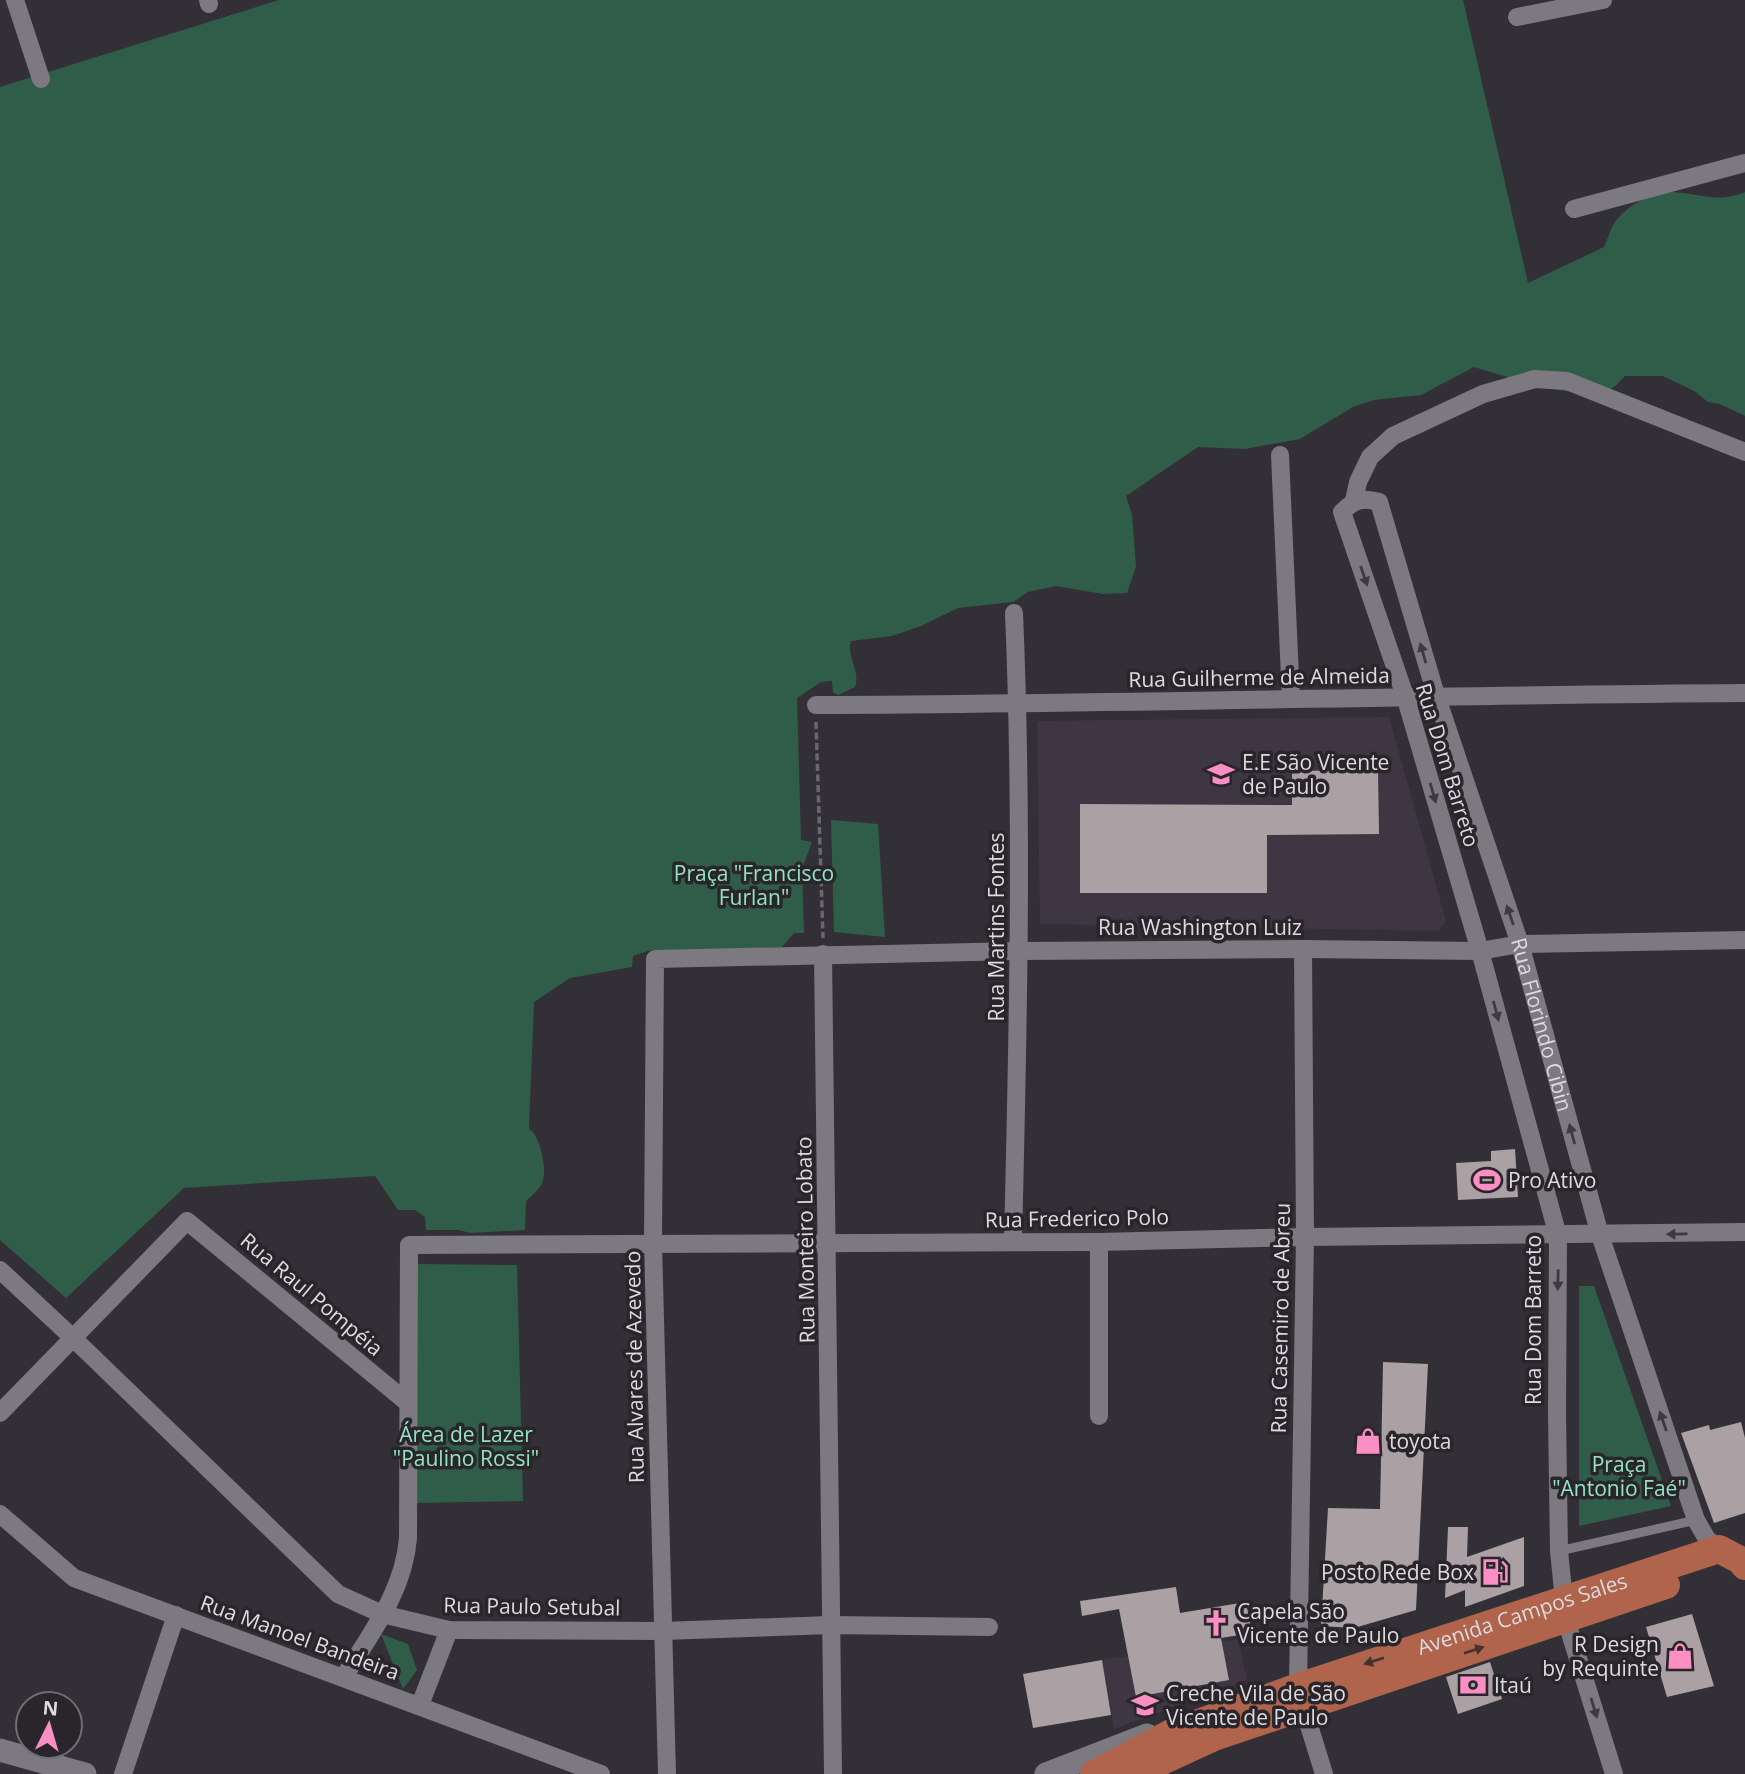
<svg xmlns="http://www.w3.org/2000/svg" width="1745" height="1774" font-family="'Open Sans',sans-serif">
  <rect width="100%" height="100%" fill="#332f36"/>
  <!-- built -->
  <path fill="#3e3743" d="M1389 717 1446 921 1438 931 1040 924 1037 721Z
    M1238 1639 1247 1680 1114 1729 1102 1660Z"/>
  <!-- green -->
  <path fill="#305d4a" d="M279 0H1463L1528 283 1604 247C1608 239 1610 229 1615 222 1627 206 1650 192 1671 192 1700 193 1716 204 1745 192V416L1720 404 1708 402 1694 391 1663 376H1625C1620 381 1615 388 1608 390 1578 402 1506 376 1474 367L1421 395 1374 400 1353 407 1300 439 1245 449 1198 447 1126 496 1132 515 1136 567 1127 593 1103 594 1056 586 1028 592 1013 602 958 608 921 626 892 636 851 641C846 656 861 672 855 687L838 695 833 692 832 681 821 682 797 698 801 840 812 842 802 869 804 933H794L777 953 651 950 633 956 632 967 570 978 534 1002 529 1129C540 1135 547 1168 543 1180 541 1189 532 1195 526 1201L525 1230 470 1233 459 1230H426L425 1217 415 1210H398L375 1176 184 1188 66 1298 0 1240V87Z
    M831 820 878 824 885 937 834 932Z
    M413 1264 517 1265 523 1501 411 1503Z
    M1579 1286H1594L1671 1506 1579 1526Z
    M381 1634 408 1644 417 1670 403 1689Z"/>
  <!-- building -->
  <path fill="#aba1a5" d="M1378 770 1379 834 1267 835V893H1080V804L1292 805V771Z
    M1515 1149 1518 1197 1458 1200 1456 1163 1491 1161V1151Z
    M1383 1362 1428 1364 1416 1610 1354 1628 1321 1626 1328 1508 1380 1509Z
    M1741 1422 1745 1438V1513L1714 1523 1681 1433 1709 1425 1710 1430Z
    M1448 1527H1468L1467 1557 1524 1537V1586L1465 1607V1590L1445 1598Z
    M1176 1587 1180 1613 1246 1602 1252 1633 1221 1638 1229 1680 1136 1697 1119 1609 1082 1616 1080 1601Z
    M1692 1614 1714 1686 1667 1697 1646 1627Z
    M1102 1660 1111 1715 1033 1728 1023 1674Z
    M1490 1662 1502 1699 1458 1714 1446 1677Z"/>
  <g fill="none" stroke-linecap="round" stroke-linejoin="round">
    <!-- path -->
    <path stroke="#69666c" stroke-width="3.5" stroke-dasharray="7 3.5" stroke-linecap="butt" d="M816 722 823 938"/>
    <!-- service -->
    <path stroke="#7d7980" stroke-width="9" d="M1559 1551 1696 1520"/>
    <!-- minor -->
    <g stroke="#7d7980" stroke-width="18">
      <path d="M15 0 41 79"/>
      <path d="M208 0 209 4"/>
      <path d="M1517 17 1603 0"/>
      <path d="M1574 209 1745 163"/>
      <path d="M1280 455 1291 699"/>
      <path d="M1354 501 1358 482 1370 457 1393 436 1483 394 1535 379 1567 381 1745 452"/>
      <path d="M816 705C1126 704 1435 695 1745 693"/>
      <path d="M823 954 833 1774"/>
      <path d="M1013 1242C1018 1032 1023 823 1014 613"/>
      <path d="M0 1270 73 1338 338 1594 382 1614 449 1630 663 1631 830 1625 989 1627"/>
      <path d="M0 1413 187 1221 408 1403"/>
      <path d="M1099 1416V1242"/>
      <path d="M0 1514 74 1578 601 1774"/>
      <path d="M344 1677C371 1633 404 1591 408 1538L409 1245 1099 1242 1305 1237 1745 1232"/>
      <path d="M1298 1687 1305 1237 1303 949"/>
      <path d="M420 1705 449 1630"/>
      <path d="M1303 1706 1324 1774"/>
      <path d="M123 1774 176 1615"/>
      <path d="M667 1774 653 1243 655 959 1020 951 1303 949 1480 951 1520 944 1745 940"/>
      <path id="s1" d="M1614 1774 1566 1620 1559 1551 1557 1414 1558 1236 1480 951 1405 696 1342 512C1354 500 1362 497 1379 502L1436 695 1520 944 1600 1235 1696 1520 1707 1539 1719 1549"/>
    </g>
    <!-- tertiary -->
    <path stroke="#7d7980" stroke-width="23" d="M0 1750 85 1774
      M1046 1774 1147 1735"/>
    <!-- primary -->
    <g stroke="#af644b" stroke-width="28">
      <path id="s2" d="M1094 1774 1171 1733 1298 1687 1719 1549 1740 1560 1745 1566"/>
      <path d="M1134 1774 1214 1737 1666 1585"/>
    </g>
  </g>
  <!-- one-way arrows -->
  <defs><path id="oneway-solid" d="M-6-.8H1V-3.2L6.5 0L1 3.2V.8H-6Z" transform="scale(1.75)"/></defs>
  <g fill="#3e3a40">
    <use href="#oneway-solid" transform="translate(1364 576) rotate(71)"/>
    <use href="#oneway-solid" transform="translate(1423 653) rotate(-106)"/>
    <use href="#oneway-solid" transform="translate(1433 793) rotate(74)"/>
    <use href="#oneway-solid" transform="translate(1510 915) rotate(-109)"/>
    <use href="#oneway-solid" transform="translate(1496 1011) rotate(75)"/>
    <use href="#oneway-solid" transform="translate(1572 1134) rotate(-105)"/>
    <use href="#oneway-solid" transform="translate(1677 1234) rotate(179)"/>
    <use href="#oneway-solid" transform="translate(1558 1280) rotate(91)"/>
    <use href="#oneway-solid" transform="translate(1663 1421) rotate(-109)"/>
    <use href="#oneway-solid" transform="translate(1594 1708) rotate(73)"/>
  </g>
  <g fill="#443231">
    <use href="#oneway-solid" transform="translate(1474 1650) rotate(-18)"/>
    <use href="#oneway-solid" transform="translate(1374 1661) rotate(162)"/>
  </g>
  <!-- icons -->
  <defs>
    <symbol id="school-bare" viewBox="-9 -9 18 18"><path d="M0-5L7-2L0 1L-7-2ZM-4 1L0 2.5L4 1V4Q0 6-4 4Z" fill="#fb8fc4" stroke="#29252b" stroke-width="2.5" paint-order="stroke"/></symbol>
    <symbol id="stadium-bare" viewBox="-9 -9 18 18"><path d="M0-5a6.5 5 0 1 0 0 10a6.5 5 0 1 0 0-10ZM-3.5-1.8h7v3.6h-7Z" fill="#fb8fc4" stroke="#29252b" stroke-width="2.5" paint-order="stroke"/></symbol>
    <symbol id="shop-bare" viewBox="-9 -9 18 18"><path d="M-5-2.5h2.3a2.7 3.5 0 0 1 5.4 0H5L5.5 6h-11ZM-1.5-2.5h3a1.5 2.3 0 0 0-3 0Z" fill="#fb8fc4" stroke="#29252b" stroke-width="2.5" paint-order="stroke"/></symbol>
    <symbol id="fuel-bare" viewBox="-9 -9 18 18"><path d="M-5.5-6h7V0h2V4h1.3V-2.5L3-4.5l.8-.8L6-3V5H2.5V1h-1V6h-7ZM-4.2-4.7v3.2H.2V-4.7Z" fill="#fb8fc4" stroke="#29252b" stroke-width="2.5" paint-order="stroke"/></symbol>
    <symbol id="church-bare" viewBox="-9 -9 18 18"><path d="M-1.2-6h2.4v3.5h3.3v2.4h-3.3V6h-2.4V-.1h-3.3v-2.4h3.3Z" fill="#fb8fc4" stroke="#29252b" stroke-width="2.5" paint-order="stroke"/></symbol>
    <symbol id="bank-bare" viewBox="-9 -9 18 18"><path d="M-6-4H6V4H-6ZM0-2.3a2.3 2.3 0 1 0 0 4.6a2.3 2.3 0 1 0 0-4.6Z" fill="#fb8fc4" stroke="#29252b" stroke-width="2.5" paint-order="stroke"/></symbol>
  </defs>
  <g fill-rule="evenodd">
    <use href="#school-bare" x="1202" y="755" width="38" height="38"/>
    <use href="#stadium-bare" x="1468" y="1161" width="38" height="38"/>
    <use href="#shop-bare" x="1349" y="1422" width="38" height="38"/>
    <use href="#fuel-bare" x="1476" y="1553" width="38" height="38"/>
    <use href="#church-bare" x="1197" y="1604" width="38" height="38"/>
    <use href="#shop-bare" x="1661" y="1637" width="38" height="38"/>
    <use href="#bank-bare" x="1454" y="1666" width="38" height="38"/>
    <use href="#school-bare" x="1126" y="1686" width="38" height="38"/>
  </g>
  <g text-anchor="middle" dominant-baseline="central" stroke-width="7" stroke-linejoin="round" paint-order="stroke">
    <!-- street labels -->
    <g font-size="21" fill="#dddbdf" stroke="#29252b">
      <text transform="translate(1259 677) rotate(-1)">Rua Guilherme de Almeida</text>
      <text transform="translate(1448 765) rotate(73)">Rua Dom Barreto</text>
      <text transform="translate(996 927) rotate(-90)">Rua Martins Fontes</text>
      <text x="1200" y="927">Rua Washington Luiz</text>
      <text stroke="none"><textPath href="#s1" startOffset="1890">Rua Florindo Cibin</textPath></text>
      <text transform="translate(1077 1218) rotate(-1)">Rua Frederico Polo</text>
      <text transform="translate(805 1240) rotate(-91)">Rua Monteiro Lobato</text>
      <text transform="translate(312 1294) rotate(40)">Rua Raul Pompéia</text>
      <text transform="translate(1280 1318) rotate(-89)">Rua Casemiro de Abreu</text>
      <text transform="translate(1533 1320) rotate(-90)">Rua Dom Barreto</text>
      <text transform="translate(634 1367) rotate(-91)">Rua Alvares de Azevedo</text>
      <text transform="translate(532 1606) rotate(1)">Rua Paulo Setubal</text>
      <text stroke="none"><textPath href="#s2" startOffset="458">Avenida Campos Sales</textPath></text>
      <text transform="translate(300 1637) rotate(20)">Rua Manoel Bandeira</text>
    </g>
    <!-- poi labels -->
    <g font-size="21" fill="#dddbdf" stroke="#29252b" text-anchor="start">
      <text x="1242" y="762">E.E São Vicente<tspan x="1242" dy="24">de Paulo</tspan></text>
      <text x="1508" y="1180">Pro Ativo</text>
      <text x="1389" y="1441">toyota</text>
      <text x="1474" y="1572" text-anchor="end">Posto Rede Box</text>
      <text x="1237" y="1611">Capela São<tspan x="1237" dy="24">Vicente de Paulo</tspan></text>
      <text x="1659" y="1644" text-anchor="end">R Design<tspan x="1659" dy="24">by Requinte</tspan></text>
      <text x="1494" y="1685">Itaú</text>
      <text x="1166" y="1693">Creche Vila de São<tspan x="1166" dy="24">Vicente de Paulo</tspan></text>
    </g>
    <!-- park labels -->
    <g font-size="21" fill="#90e5c0" stroke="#29252b">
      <text x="754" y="873">Praça "Francisco<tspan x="754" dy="24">Furlan"</tspan></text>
      <text x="466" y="1434">Área de Lazer<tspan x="466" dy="24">"Paulino Rossi"</tspan></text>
      <text x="1619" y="1464">Praça<tspan x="1619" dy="24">"Antonio Faé"</tspan></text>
    </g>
  </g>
  <!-- north arrow -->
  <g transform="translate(49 1725) rotate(5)"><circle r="33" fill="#29252b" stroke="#716e73" stroke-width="2"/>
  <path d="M0-5L12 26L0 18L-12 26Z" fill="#fb8fc4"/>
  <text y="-10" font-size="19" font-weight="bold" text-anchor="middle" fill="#dddbdf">N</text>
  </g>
</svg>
